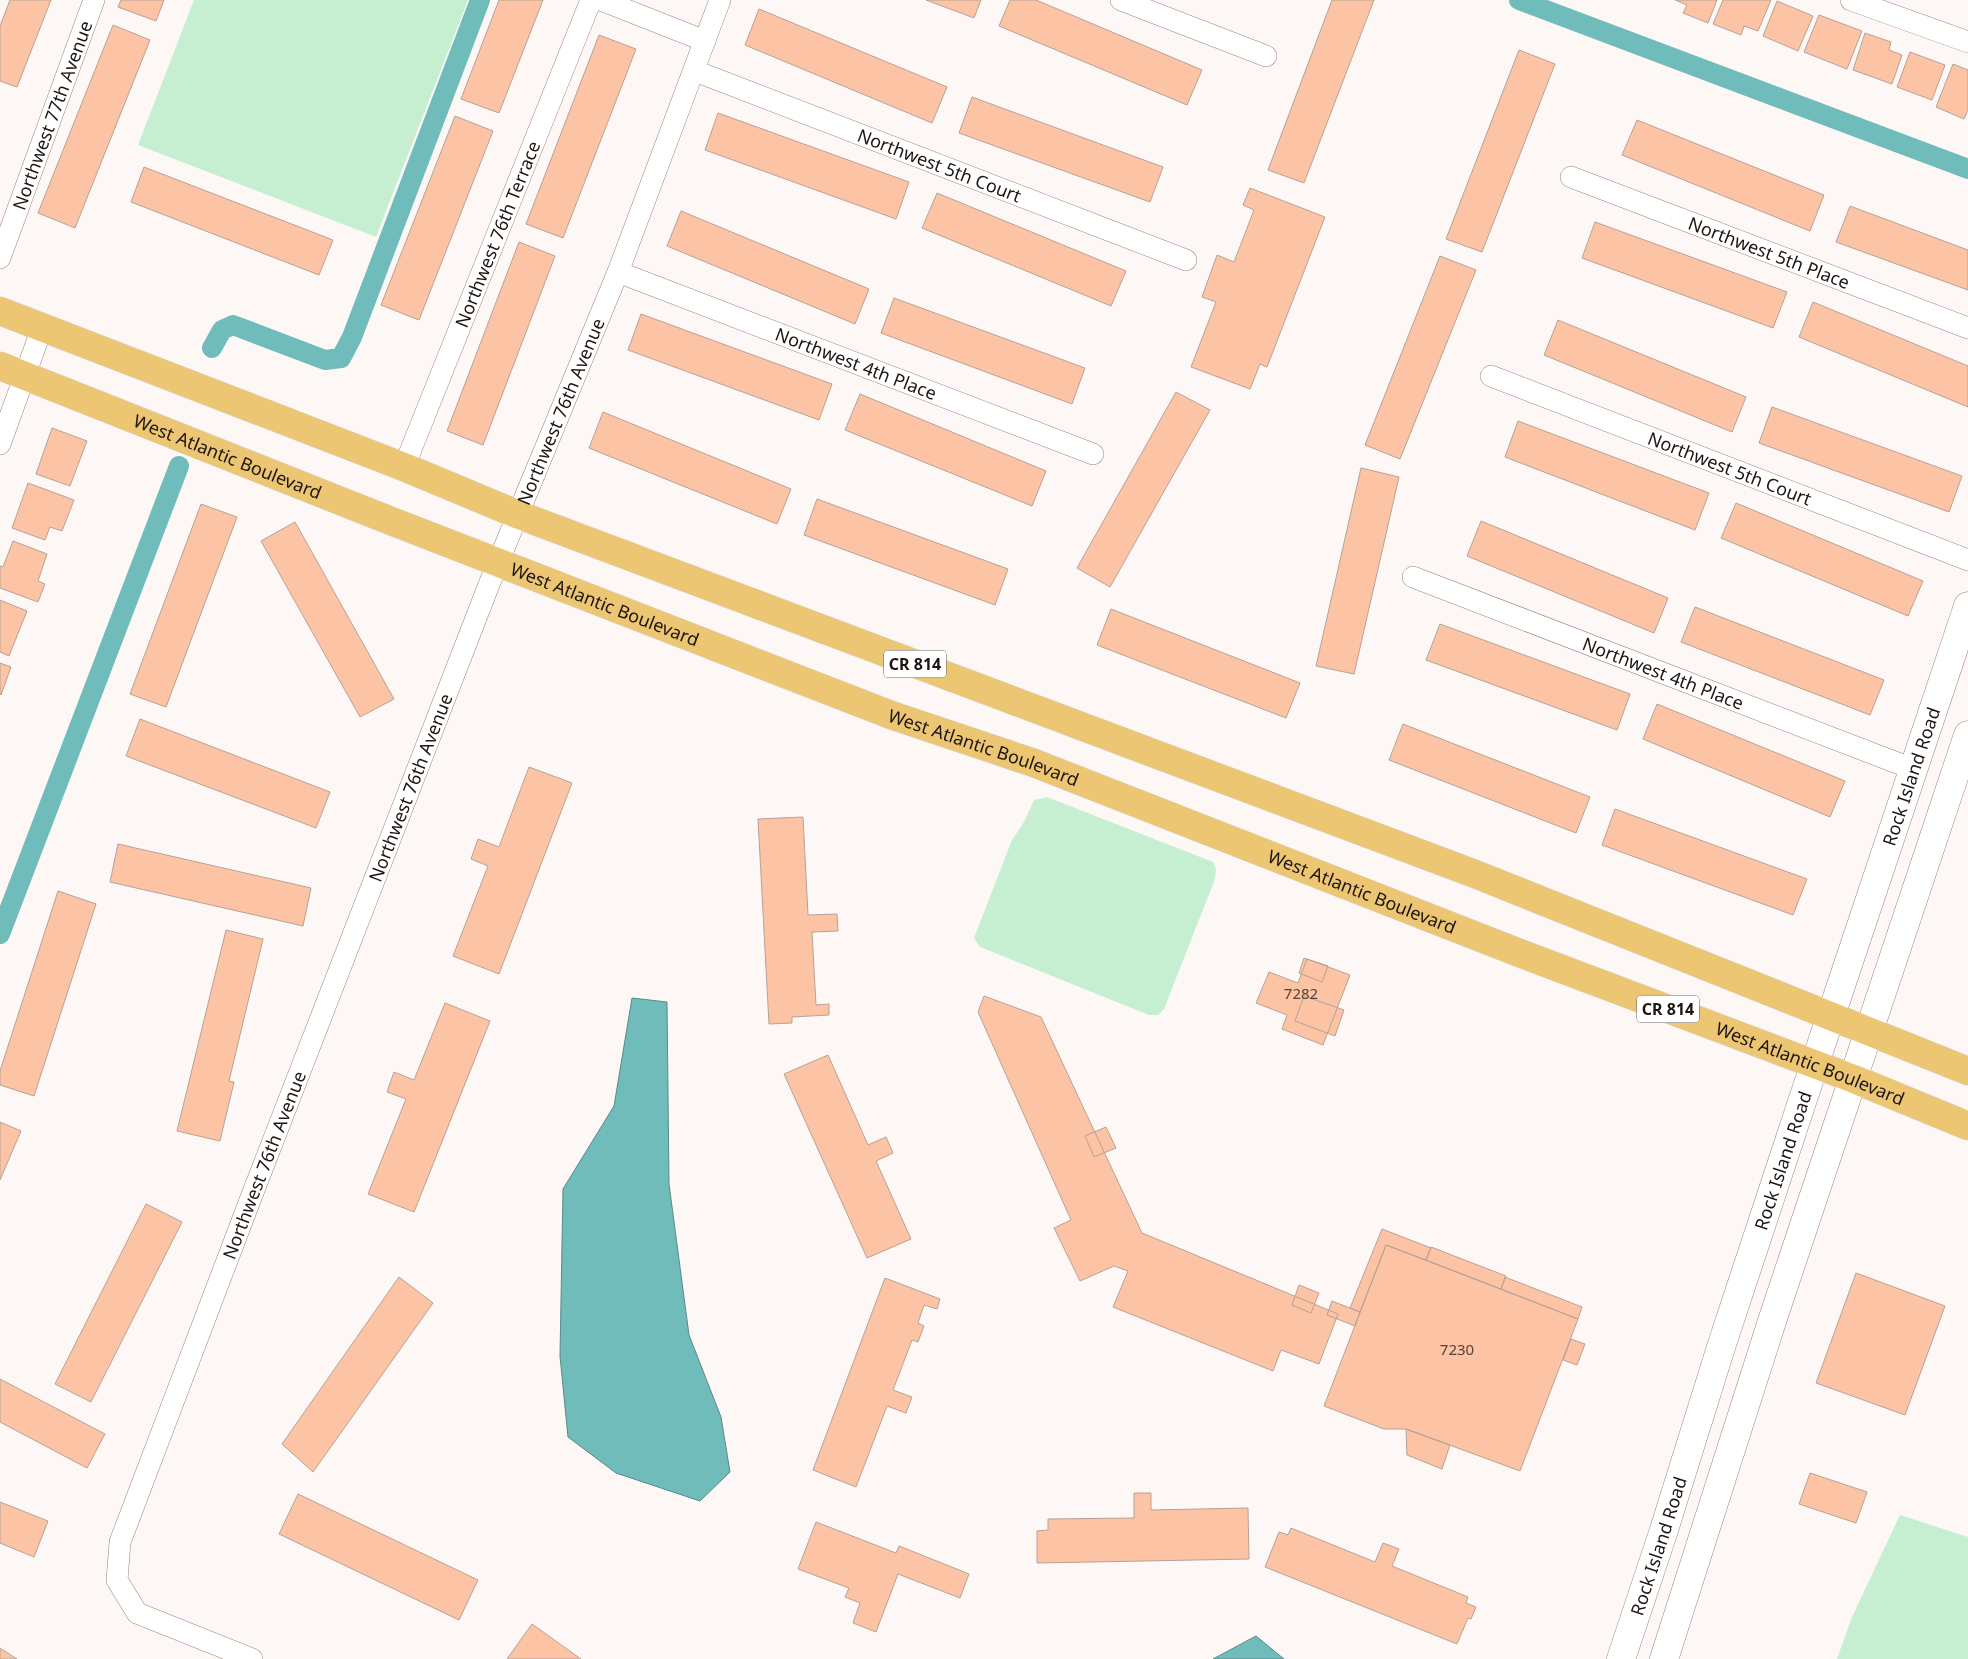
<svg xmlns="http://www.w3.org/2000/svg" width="1968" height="1659" font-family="'Noto Sans',sans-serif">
  <rect width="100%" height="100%" fill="#fdf8f6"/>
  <path fill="#c6efd1" d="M 194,0 L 468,0 L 376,237 L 138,145 Z
    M 1047,797 L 1213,862 L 1216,869 L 1215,879 L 1164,1009 L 1158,1015 L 1149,1015 L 980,947 L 974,938 L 1012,840 L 1024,822 L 1034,800 Z
    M 1900,1515 L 1968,1537 L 1968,1659 L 1837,1659 L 1852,1617 Z"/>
  <path fill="#6fbcbb" stroke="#578a88" d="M 632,998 L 667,1002 L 669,1184 L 689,1335 L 721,1417 L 730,1472 L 700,1501 L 616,1473 L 568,1437 L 560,1356 L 563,1189 L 614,1106 Z
    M 1256,1636 L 1284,1659 L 1213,1659 Z"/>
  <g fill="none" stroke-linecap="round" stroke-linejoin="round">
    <path stroke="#6fbcbb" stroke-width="20" d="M 1519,0 L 1968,169
      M 212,348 L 222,330 L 233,325 L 325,360 L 341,358 L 352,337 L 480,0
      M 0,934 L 179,466"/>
  </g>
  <path fill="#fcc4a5" stroke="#b7a196" d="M 10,0 L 51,0 L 17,87 L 0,81 L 0,26 Z
    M 121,0 L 164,0 L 156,21 L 118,7 Z
    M 499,0 L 543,0 L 499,113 L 461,99 Z
    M 926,0 L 981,0 L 974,18 Z
    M 1010,0 L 1036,0 L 1202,70 L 1187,105 L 999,26 Z
    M 1332,0 L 1374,0 L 1304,183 L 1268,170 Z
    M 1675,0 L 1717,0 L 1708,23 L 1683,13 L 1687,5 Z
    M 1723,0 L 1771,0 L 1758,31 L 1744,26 L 1741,35 L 1713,24 Z
    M 1777,1 L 1813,16 L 1798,51 L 1763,36 Z
    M 759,9 L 947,87 L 932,123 L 745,45 Z
    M 1819,15 L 1862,31 L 1847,69 L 1804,52 Z
    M 113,25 L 150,40 L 75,228 L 38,213 Z
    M 1865,33 L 1891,42 L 1889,50 L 1902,55 L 1892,84 L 1853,70 Z
    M 599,35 L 636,49 L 563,238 L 526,224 Z
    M 1519,50 L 1555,64 L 1482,252 L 1446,239 Z
    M 1910,52 L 1945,65 L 1932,100 L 1897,87 Z
    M 1953,64 L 1968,70 L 1968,110 L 1964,119 L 1936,107 Z
    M 972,97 L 1163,167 L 1150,202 L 959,133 Z
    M 718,113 L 909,182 L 896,219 L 705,150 Z
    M 455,116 L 493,131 L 419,320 L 381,305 Z
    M 1637,120 L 1824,195 L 1810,231 L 1622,155 Z
    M 144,167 L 333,240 L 319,275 L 131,202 Z
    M 1250,188 L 1325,217 L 1267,367 L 1260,364 L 1250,389 L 1191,367 L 1216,302 L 1202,297 L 1217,255 L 1234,262 L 1254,210 L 1243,205 Z
    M 937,193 L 1126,271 L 1111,306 L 922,228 Z
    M 1850,206 L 1968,250 L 1968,290 L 1836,242 Z
    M 681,211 L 869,289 L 855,324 L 667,246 Z
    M 1595,222 L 1787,292 L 1773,328 L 1582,258 Z
    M 519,242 L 555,256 L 483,445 L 447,431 Z
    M 1440,256 L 1476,270 L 1400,459 L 1365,445 Z
    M 894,298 L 1085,368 L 1072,404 L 881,333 Z
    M 1813,302 L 1968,366 L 1968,407 L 1799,337 Z
    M 641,314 L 832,384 L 819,420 L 628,350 Z
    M 1558,320 L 1746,397 L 1732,432 L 1544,355 Z
    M 1176,392 L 1210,410 L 1110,587 L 1077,568 Z
    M 860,394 L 1046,471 L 1032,506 L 845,430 Z
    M 1772,407 L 1962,476 L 1949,512 L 1759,443 Z
    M 603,412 L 791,489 L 777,524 L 589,448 Z
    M 1518,421 L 1709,493 L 1695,530 L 1505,457 Z
    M 52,428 L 87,441 L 70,486 L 36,474 Z
    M 1361,468 L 1399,477 L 1354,674 L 1316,666 Z
    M 28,483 L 74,500 L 62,531 L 50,527 L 45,540 L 12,528 Z
    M 817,499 L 1008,569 L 995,605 L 804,535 Z
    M 1736,503 L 1923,581 L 1908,616 L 1721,538 Z
    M 201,504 L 237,517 L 166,707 L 130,694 Z
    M 1481,521 L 1668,598 L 1654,633 L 1467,556 Z
    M 295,522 L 394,699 L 360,717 L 261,541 Z
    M 13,541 L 47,554 L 38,581 L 45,584 L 38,602 L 0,588 L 0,566 L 3,567 Z
    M 0,600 L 27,611 L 9,656 L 0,652 Z
    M 1695,607 L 1884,680 L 1870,715 L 1681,642 Z
    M 1111,609 L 1300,683 L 1286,718 L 1097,645 Z
    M 1440,624 L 1630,694 L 1617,730 L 1426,660 Z
    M 0,663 L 11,667 L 1,695 L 0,694 Z
    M 1657,704 L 1845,781 L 1830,817 L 1643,739 Z
    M 140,719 L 330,792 L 316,828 L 126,756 Z
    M 1403,724 L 1590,797 L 1576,833 L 1389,760 Z
    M 529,767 L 572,783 L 499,974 L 453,956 L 488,866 L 471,859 L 478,839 L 499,847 Z
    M 1615,809 L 1807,879 L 1793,915 L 1602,845 Z
    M 803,817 L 808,915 L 837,914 L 838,931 L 812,932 L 816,1005 L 829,1004 L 829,1015 L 792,1017 L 792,1023 L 769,1024 L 758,819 Z
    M 118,844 L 311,888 L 303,926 L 110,882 Z
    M 58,891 L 96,904 L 34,1096 L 0,1085 L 0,1071 Z
    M 226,930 L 263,939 L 229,1081 L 234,1082 L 220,1141 L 177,1131 Z
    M 1304,958 L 1328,966 L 1322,982 L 1299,973 Z
    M 1307,959 L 1350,975 L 1323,1045 L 1282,1029 L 1287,1015 L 1256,1003 L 1269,972 L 1298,983 Z
    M 984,996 L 1041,1017 L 1142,1233 L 1338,1314 L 1319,1364 L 1281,1350 L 1273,1371 L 1113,1307 L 1128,1271 L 1114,1266 L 1080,1281 L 1054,1228 L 1071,1220 L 978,1012 Z
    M 1304,996 L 1344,1010 L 1335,1036 L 1295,1021 Z
    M 445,1003 L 490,1021 L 414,1212 L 368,1194 L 406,1099 L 387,1092 L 394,1072 L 414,1080 Z
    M 828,1055 L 868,1145 L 886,1137 L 893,1153 L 876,1161 L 911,1239 L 867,1258 L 784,1074 Z
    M 0,1122 L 21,1131 L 0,1180 Z
    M 1106,1127 L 1116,1148 L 1094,1157 L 1085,1136 Z
    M 146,1204 L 182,1222 L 91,1402 L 55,1384 Z
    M 1382,1229 L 1431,1248 L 1426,1260 L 1386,1245 L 1360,1312 L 1350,1308 Z
    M 1386,1245 L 1578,1319 L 1520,1471 L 1406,1429 L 1384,1429 L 1324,1406 Z
    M 1431,1247 L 1506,1276 L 1501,1289 L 1426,1260 Z
    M 1856,1273 L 1945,1306 L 1905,1415 L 1816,1383 Z
    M 399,1277 L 433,1303 L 313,1472 L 282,1444 Z
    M 1505,1277 L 1582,1307 L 1578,1319 L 1501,1289 Z
    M 885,1278 L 940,1299 L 937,1309 L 924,1305 L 918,1323 L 924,1326 L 918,1342 L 912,1340 L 893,1390 L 912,1397 L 906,1413 L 887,1406 L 856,1487 L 813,1470 Z
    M 1299,1285 L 1319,1293 L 1311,1313 L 1292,1305 Z
    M 1332,1301 L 1360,1312 L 1355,1326 L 1327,1315 Z
    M 1571,1339 L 1585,1344 L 1577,1365 L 1563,1360 Z
    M 0,1379 L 105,1434 L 87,1468 L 0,1422 Z
    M 1406,1429 L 1450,1445 L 1442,1469 L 1407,1455 Z
    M 1810,1473 L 1867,1492 L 1856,1523 L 1799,1504 Z
    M 1134,1493 L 1151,1493 L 1151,1510 L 1248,1508 L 1249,1559 L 1037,1563 L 1037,1531 L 1048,1530 L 1048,1519 L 1134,1518 Z
    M 298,1494 L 478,1580 L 459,1620 L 279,1534 Z
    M 0,1502 L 48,1521 L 34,1557 L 0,1543 Z
    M 816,1522 L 896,1553 L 899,1546 L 969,1574 L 960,1598 L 898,1574 L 876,1632 L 853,1623 L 860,1603 L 845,1597 L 849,1588 L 798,1569 Z
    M 1291,1528 L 1375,1562 L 1383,1543 L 1399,1549 L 1392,1566 L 1468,1597 L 1466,1603 L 1476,1607 L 1471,1619 L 1468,1618 L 1457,1644 L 1265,1567 L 1279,1532 L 1288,1535 Z
    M 532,1624 L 581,1659 L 507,1659 Z
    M 0,1648 L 17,1659 L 0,1659 Z"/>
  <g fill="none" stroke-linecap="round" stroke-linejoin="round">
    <defs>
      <g id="street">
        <path d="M 601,0 L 705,41"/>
        <path d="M 1121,0 L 1266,56"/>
        <path d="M 1851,0 L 1968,42"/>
        <path id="s1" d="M 695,71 L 1186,260"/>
        <path id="s2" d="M 1571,177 L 1968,328"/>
        <path id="s3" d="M 0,258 L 94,0"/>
        <path id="s4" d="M 618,272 L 1093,454"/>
        <path id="s5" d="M 1491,376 L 1968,560"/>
        <path d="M 0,444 L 42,328"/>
        <path id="s6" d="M 404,467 L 591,0"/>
        <path id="s7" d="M 1413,577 L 1913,769"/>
        <path id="s8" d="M 252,1659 L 137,1613 L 117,1580 L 120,1542 L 252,1195 L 490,582 L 618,272 L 720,0"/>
      </g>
      <g id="secondary">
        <path id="s9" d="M 1621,1659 L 1663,1533 L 1722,1344 L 1801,1105 L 1968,606"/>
        <path d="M 1664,1659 L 1774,1315 L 1968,735"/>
      </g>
      <g id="primary">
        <path d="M 0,311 L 404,467 L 519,515 L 1475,874 L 1968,1071"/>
        <path id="s10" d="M 0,366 L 386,519 L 891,715 L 1034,763 L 1522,954 L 1854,1079 L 1968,1126"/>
      </g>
    </defs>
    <use href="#street" stroke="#988479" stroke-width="22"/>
    <use href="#secondary" stroke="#988479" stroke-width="29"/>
    <use href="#primary" stroke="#d6d5d4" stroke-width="29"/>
    <use href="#street" stroke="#fff" stroke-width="21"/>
    <use href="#secondary" stroke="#fff" stroke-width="28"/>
    <use href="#primary" stroke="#ecc673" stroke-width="28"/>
  </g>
  <g text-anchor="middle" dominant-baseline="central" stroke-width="4" stroke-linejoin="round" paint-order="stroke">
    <g font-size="15" fill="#564237">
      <text x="1301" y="993">7282</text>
      <text x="1457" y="1349">7230</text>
    </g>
    <g fill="#fff" stroke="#625c59" stroke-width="1">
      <rect x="884" y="650.5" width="62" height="27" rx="4"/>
      <rect x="1637" y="995.5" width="62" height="27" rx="4"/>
    </g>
    <g font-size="16" font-weight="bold" fill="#1e1612">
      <text x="915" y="664">CR 814</text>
      <text x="1668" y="1009">CR 814</text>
    </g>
    <g font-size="18" fill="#1e1612" stroke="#fff">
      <text stroke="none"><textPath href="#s3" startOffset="152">Northwest 77th Avenue</textPath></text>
      <text stroke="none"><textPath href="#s1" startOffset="262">Northwest 5th Court</textPath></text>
      <text stroke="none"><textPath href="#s6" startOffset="251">Northwest 76th Terrace</textPath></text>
      <text stroke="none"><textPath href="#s2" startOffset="212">Northwest 5th Place</textPath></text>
      <text stroke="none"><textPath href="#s4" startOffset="255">Northwest 4th Place</textPath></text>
      <text stroke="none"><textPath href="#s8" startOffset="1414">Northwest 76th Avenue</textPath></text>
      <text stroke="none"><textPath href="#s10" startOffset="245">West Atlantic Boulevard</textPath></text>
      <text stroke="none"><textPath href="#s5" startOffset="256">Northwest 5th Court</textPath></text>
      <text stroke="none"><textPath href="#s10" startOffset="650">West Atlantic Boulevard</textPath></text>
      <text stroke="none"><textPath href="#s7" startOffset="268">Northwest 4th Place</textPath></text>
      <text stroke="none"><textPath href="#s10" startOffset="1055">West Atlantic Boulevard</textPath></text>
      <text stroke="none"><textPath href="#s9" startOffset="929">Rock Island Road</textPath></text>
      <text stroke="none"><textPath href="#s8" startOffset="1009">Northwest 76th Avenue</textPath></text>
      <text stroke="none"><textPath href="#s10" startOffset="1460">West Atlantic Boulevard</textPath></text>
      <text stroke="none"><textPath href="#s10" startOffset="1940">West Atlantic Boulevard</textPath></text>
      <text stroke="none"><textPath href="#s9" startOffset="524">Rock Island Road</textPath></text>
      <text stroke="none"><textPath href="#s8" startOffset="604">Northwest 76th Avenue</textPath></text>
      <text stroke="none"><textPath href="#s9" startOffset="119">Rock Island Road</textPath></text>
    </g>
  </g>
</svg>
